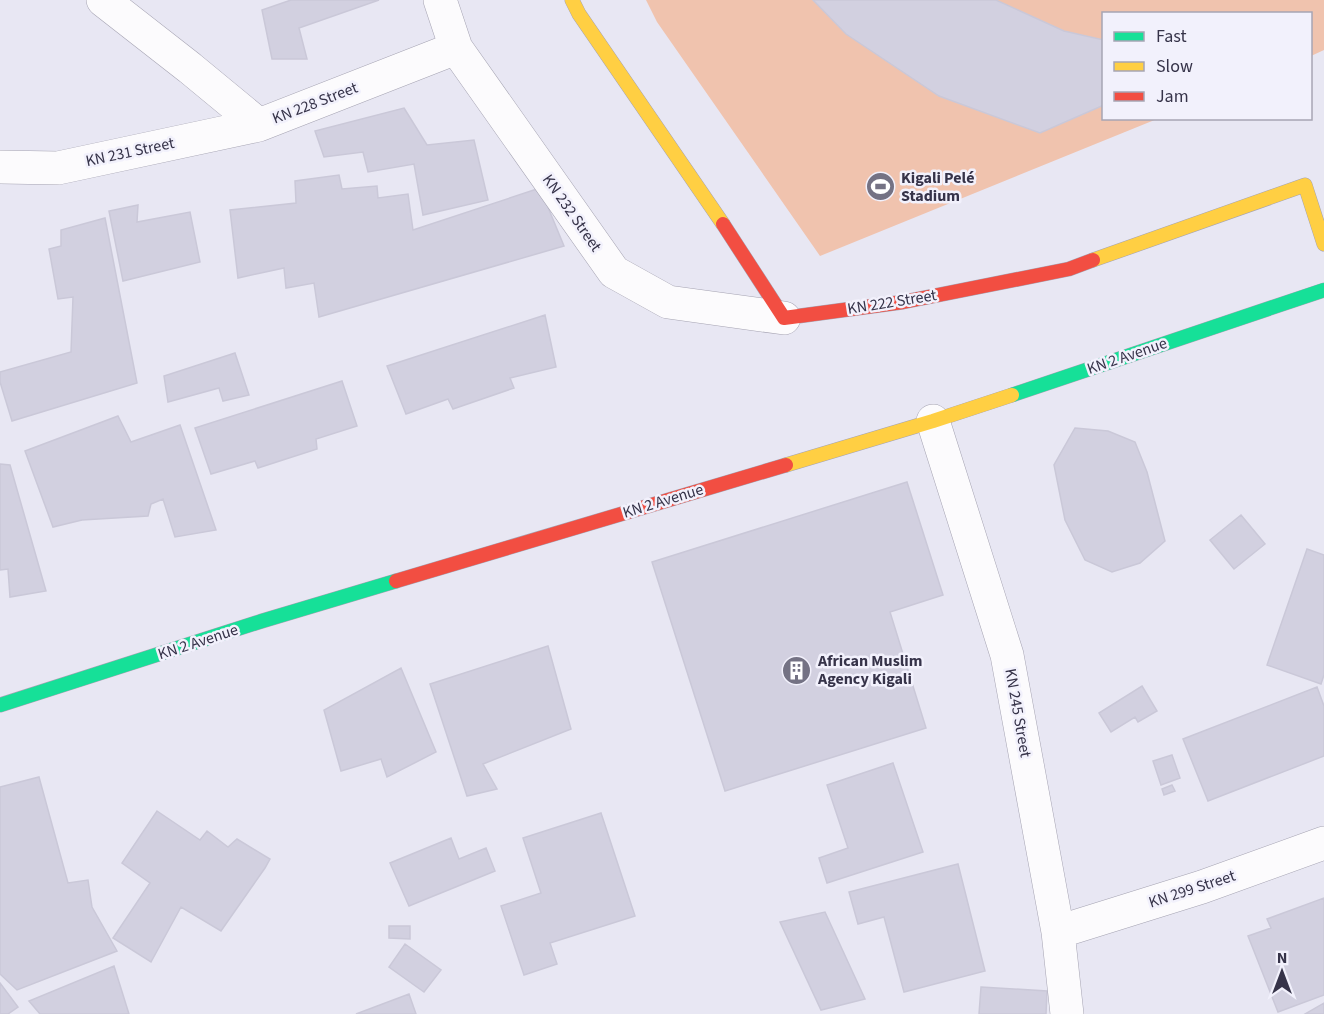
<svg xmlns="http://www.w3.org/2000/svg" width="1324" height="1014" font-family="'Source Sans 3',sans-serif">
  <rect width="100%" height="100%" fill="#e8e7f3"/>
  <path fill="#f0c3ae" d="M 646,0 L 1324,0 L 1324,50 L 1311,56 L 1310,14 L 1104,14 L 1104,118 L 1157,119 L 820,256 L 657,22 Z"/>
  <path fill="#d2d0e0" stroke="#cac8d8" stroke-width="1.5" d="M 291,0 L 379,0 L 299,28 L 307,59 L 272,59 L 262,10 Z
    M 813,0 L 996,0 L 1064,31 L 1104,40 L 1104,105 L 1040,133 L 939,96 L 846,34 Z
    M 404,108 L 427,145 L 474,140 L 488,200 L 423,215 L 414,164 L 368,172 L 363,152 L 324,157 L 315,131 Z
    M 339,175 L 342,189 L 377,186 L 378,198 L 408,194 L 413,230 L 540,188 L 564,246 L 319,317 L 314,283 L 286,288 L 284,268 L 238,278 L 230,210 L 296,203 L 295,181 Z
    M 138,205 L 137,222 L 190,212 L 200,262 L 123,281 L 109,211 Z
    M 105,218 L 137,383 L 12,421 L 0,382 L 0,372 L 71,352 L 73,297 L 58,299 L 49,249 L 61,246 L 61,230 Z
    M 545,315 L 556,367 L 510,378 L 514,388 L 453,409 L 448,399 L 406,414 L 387,366 Z
    M 235,353 L 249,395 L 223,401 L 219,388 L 168,402 L 164,376 Z
    M 342,381 L 357,426 L 316,439 L 317,449 L 258,468 L 255,461 L 211,474 L 195,428 Z
    M 118,416 L 131,442 L 180,425 L 216,530 L 175,537 L 163,499 L 151,504 L 148,516 L 82,520 L 53,527 L 25,451 Z
    M 1075,428 L 1108,431 L 1135,442 L 1147,472 L 1165,541 L 1140,563 L 1112,572 L 1085,560 L 1065,520 L 1054,465 Z
    M 0,464 L 10,465 L 46,591 L 10,597 L 8,569 L 0,570 Z
    M 907,482 L 943,595 L 890,612 L 926,728 L 725,791 L 652,562 Z
    M 1241,515 L 1265,544 L 1234,569 L 1210,540 Z
    M 1307,549 L 1324,555 L 1324,675 L 1321,684 L 1267,665 Z
    M 548,646 L 571,729 L 483,764 L 497,789 L 467,796 L 430,684 Z
    M 401,668 L 436,752 L 387,777 L 381,759 L 341,771 L 324,710 Z
    M 1142,686 L 1157,711 L 1138,722 L 1135,717 L 1111,732 L 1099,713 Z
    M 1317,687 L 1324,706 L 1324,756 L 1208,801 L 1183,739 Z
    M 1172,755 L 1180,778 L 1161,785 L 1153,761 Z
    M 893,763 L 923,852 L 827,883 L 819,858 L 848,848 L 827,785 Z
    M 39,777 L 68,883 L 88,880 L 92,907 L 117,951 L 17,990 L 0,974 L 0,787 Z
    M 1172,785 L 1175,791 L 1164,795 L 1162,789 Z
    M 157,811 L 200,840 L 207,831 L 228,847 L 237,839 L 270,859 L 265,868 L 221,931 L 181,907 L 151,962 L 113,938 L 150,883 L 122,863 Z
    M 601,813 L 635,916 L 550,943 L 557,964 L 524,975 L 501,906 L 541,893 L 523,838 Z
    M 451,838 L 459,859 L 486,848 L 495,871 L 409,906 L 390,863 Z
    M 958,864 L 985,971 L 904,992 L 884,917 L 858,924 L 849,892 Z
    M 1324,898 L 1324,995 L 1278,1012 L 1248,936 L 1271,928 L 1267,919 Z
    M 825,912 L 865,999 L 821,1010 L 780,922 Z
    M 389,926 L 410,926 L 410,939 L 389,938 Z
    M 405,944 L 441,970 L 424,992 L 389,967 Z
    M 114,966 L 129,1014 L 40,1014 L 29,1001 Z
    M 0,983 L 18,1007 L 8,1014 L 0,1014 Z
    M 981,987 L 1047,991 L 1046,1014 L 979,1014 Z
    M 409,994 L 416,1014 L 356,1014 Z
    M 1324,1003 L 1324,1014 L 1305,1014 Z"/>
  <g fill="none" stroke-linecap="round" stroke-linejoin="round">
    <defs>
      <path id="street" d="M 103,0 L 190,68 L 259,125 L 456,48
        M 440,0 L 456,48 L 614,272 L 668,302 L 784,318
        M 0,167 L 58,168 L 259,125
        M 933,421 L 1007,655 L 1058,932 L 1067,1014
        M 1058,932 L 1202,887 L 1324,843"/>
      <path id="fast" d="M 1012,395 L 1324,290
        M 0,705 L 262,621 L 396,581"/>
      <path id="slow" d="M 572,0 L 579,14 L 723,224
        M 1093,260 L 1305,185 L 1324,244
        M 786,465 L 933,421 L 1012,395"/>
      <path id="jam" d="M 723,224 L 784,318 L 903,302 L 1069,269 L 1093,260
        M 396,581 L 786,465"/>
    </defs>
    <use href="#street" stroke="#a5a3b2" stroke-width="34"/>
    <use href="#fast" stroke="#a5a3b2" stroke-width="15"/>
    <use href="#slow" stroke="#a5a3b2" stroke-width="15"/>
    <use href="#jam" stroke="#a5a3b2" stroke-width="15"/>
    <use href="#street" stroke="#fcfbfd" stroke-width="33"/>
    <use href="#fast" stroke="#16e098" stroke-width="14"/>
    <use href="#slow" stroke="#ffcf43" stroke-width="14"/>
    <use href="#jam" stroke="#f24e42" stroke-width="14"/>
  </g>
  <defs>
    <symbol id="stadium-disc" viewBox="-11 -11 22 22"><circle r="9.5" fill="#747284" stroke="#f2f1fc"/><path d="M0-5a6.5 5 0 1 0 0 10a6.5 5 0 1 0 0-10ZM-3.5-1.8h7v3.6h-7Z" fill="#fff"/></symbol>
    <symbol id="building-disc" viewBox="-11 -11 22 22"><circle r="9.5" fill="#747284" stroke="#f2f1fc"/><path d="M-4-6H4V6H1V3H-1V6H-4ZM-2.5-4.3h1.7v1.8h-1.7ZM.8-4.3h1.7v1.8H.8ZM-2.5-1h1.7V.8h-1.7ZM.8-1h1.7V.8H.8Z" fill="#fff"/></symbol>
  </defs>
  <g fill-rule="evenodd">
    <use href="#stadium-disc" x="864" y="170" width="33" height="33"/>
    <use href="#building-disc" x="780" y="654" width="33" height="33"/>
  </g>
  <g text-anchor="middle" dominant-baseline="central" stroke-width="5" stroke-linejoin="round" paint-order="stroke">
    <g font-size="16" fill="#363349" stroke="#f2f1fc">
      <text transform="translate(315 103) rotate(-21)">KN 228 Street</text>
      <text transform="translate(130 152) rotate(-12)">KN 231 Street</text>
      <text transform="translate(572 213) rotate(55)">KN 232 Street</text>
      <text transform="translate(892 302) rotate(-9)">KN 222 Street</text>
      <text transform="translate(1127 356) rotate(-19)">KN 2 Avenue</text>
      <text transform="translate(663 501) rotate(-17)">KN 2 Avenue</text>
      <text transform="translate(198 642) rotate(-18)">KN 2 Avenue</text>
      <text transform="translate(1018 713) rotate(80)">KN 245 Street</text>
      <text transform="translate(1192 889) rotate(-18)">KN 299 Street</text>
    </g>
    <g font-size="16" font-weight="bold" fill="#363349" stroke="#f2f1fc" text-anchor="start">
      <text x="901" y="178">Kigali Pelé<tspan x="901" dy="18">Stadium</tspan></text>
      <text x="818" y="661">African Muslim<tspan x="818" dy="18">Agency Kigali</tspan></text>
    </g>
  </g>
  <rect x="1102" y="12" width="210" height="108" fill="#f2f1fc" stroke="#a7a5b4" stroke-width="1.5"/>
  <rect x="1114" y="32" width="30" height="9" fill="#16e098" stroke="#a7a5b4" stroke-width="1.5"/>
  <text x="1156" y="42" font-size="18" fill="#363349">Fast</text>
  <rect x="1114" y="62" width="30" height="9" fill="#ffcf43" stroke="#a7a5b4" stroke-width="1.5"/>
  <text x="1156" y="72" font-size="18" fill="#363349">Slow</text>
  <rect x="1114" y="92" width="30" height="9" fill="#f24e42" stroke="#a7a5b4" stroke-width="1.5"/>
  <text x="1156" y="102" font-size="18" fill="#363349">Jam</text>
  <g transform="translate(1282 972)" stroke="#f2f1fc" stroke-width="4.5" paint-order="stroke">
  <path d="M0-4.5L10 22L0 15L-10 22Z" fill="#363349"/>
  <text y="-9" font-size="16" font-weight="bold" text-anchor="middle" fill="#363349">N</text>
  </g>
</svg>
